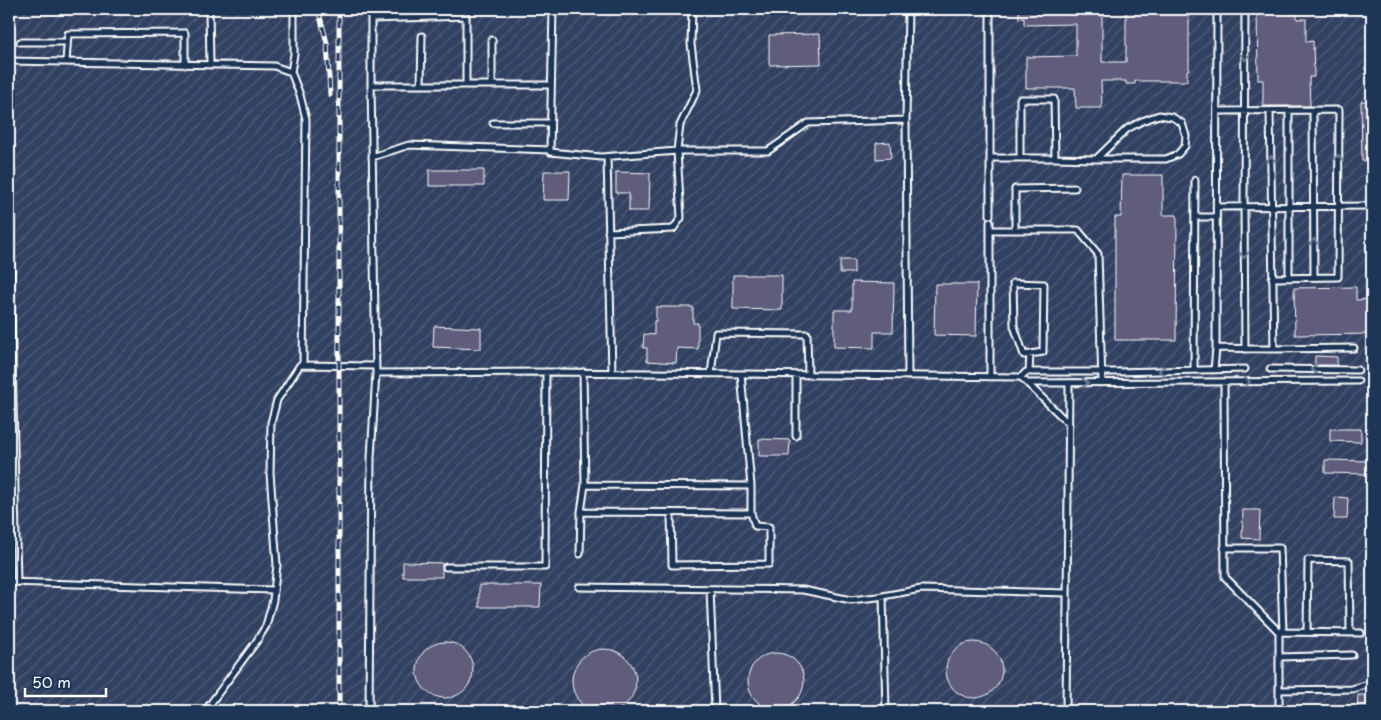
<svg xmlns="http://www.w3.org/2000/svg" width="1381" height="720" font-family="'Playpen Sans',sans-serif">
  <defs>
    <pattern id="industrial-furrows" width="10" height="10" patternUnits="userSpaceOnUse" patternTransform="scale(1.25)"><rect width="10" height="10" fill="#314162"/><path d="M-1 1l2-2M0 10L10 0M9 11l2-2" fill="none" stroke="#505e7a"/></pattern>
  </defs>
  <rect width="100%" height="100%" fill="#1d3557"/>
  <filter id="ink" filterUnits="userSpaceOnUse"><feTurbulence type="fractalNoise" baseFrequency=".02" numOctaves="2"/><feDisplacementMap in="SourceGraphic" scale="10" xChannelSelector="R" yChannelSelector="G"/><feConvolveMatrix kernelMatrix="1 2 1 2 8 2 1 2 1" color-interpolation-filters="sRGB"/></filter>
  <g filter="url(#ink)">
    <path fill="url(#industrial-furrows)" d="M 9,9 L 1372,9 L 1372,711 L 9,711 Z"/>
    <path fill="#5f5c7b" stroke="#fff" d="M 1019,9 L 1102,9 L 1102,62 L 1126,62 L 1126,9 L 1177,10 L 1177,9 L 1189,9 L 1189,70 L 1187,70 L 1187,81 L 1135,81 L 1135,84 L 1126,84 L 1126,81 L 1101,81 L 1102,108 L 1076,108 L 1075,88 L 1026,88 L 1026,57 L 1076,56 L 1076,24 L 1024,25 L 1024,18 L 1019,19 Z
      M 1257,9 L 1297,9 L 1297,19 L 1306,19 L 1306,42 L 1313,41 L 1314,77 L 1309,77 L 1310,106 L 1263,106 L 1263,80 L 1258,80 Z
      M 820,34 L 821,64 L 769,65 L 769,35 Z
      M 1361,101 L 1372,101 L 1372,161 L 1362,161 Z
      M 890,142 L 891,158 L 876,159 L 876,143 Z
      M 429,170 L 484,170 L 484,186 L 429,186 Z
      M 544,171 L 570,171 L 569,200 L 543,200 Z
      M 616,172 L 650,173 L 649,211 L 629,211 L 629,193 L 616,193 Z
      M 1122,175 L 1163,175 L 1163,215 L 1177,215 L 1176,340 L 1115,340 L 1115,217 L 1121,217 Z
      M 840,260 L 854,260 L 854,273 L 840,273 Z
      M 733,275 L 782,275 L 782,310 L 733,309 Z
      M 852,282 L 894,283 L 893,332 L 874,332 L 874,348 L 834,347 L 834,310 L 852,310 Z
      M 935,284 L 977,284 L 976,336 L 934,335 Z
      M 1356,287 L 1356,300 L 1372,299 L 1372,334 L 1295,335 L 1294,288 Z
      M 656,307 L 693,307 L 693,323 L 698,323 L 698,349 L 677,348 L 676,363 L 647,361 L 647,348 L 643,348 L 644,334 L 654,335 L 654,321 L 656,321 Z
      M 434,326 L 481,328 L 481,349 L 433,347 Z
      M 1315,356 L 1337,357 L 1337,365 L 1315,365 Z
      M 1330,429 L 1361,429 L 1361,442 L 1330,441 Z
      M 759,439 L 790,440 L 789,456 L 759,456 Z
      M 1325,460 L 1368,461 L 1368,474 L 1325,473 Z
      M 1335,497 L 1348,498 L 1347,519 L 1334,519 Z
      M 1243,510 L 1260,510 L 1259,539 L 1242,538 Z
      M 403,562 L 442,563 L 442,577 L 403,577 Z
      M 479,585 L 541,585 L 540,607 L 479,607 Z
      M417 670a28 28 0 1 1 56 0a28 28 0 1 1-56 0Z
      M946 670a28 28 0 1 1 56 0a28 28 0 1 1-56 0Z
      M572 681a32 32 0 1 1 64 0a32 32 0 1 1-64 0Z
      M748 681a28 28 0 1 1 56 0a28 28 0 1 1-56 0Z
      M 1358,695 L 1369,695 L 1368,711 L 1357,711 Z"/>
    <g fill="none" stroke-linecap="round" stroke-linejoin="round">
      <defs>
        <path id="lane" d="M 209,9 L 210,65
          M 294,9 L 294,54 L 291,72 L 300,95 L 306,119 L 303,365
          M 371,9 L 371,85 L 376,373 L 550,372 L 1021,377 L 1027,383 L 1358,381
          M 553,9 L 550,152 L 601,157 L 677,151 L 768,151 L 808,123 L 906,120 L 908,9
          M 990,9 L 990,215
          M 371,19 L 466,16 L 466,85
          M 20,42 L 67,42
          M 9,61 L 274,66 L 291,72
          M 66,62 L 68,34 L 185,33 L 185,65
          M 371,85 L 551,85
          M 421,85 L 422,36
          M 492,85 L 492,40
          M 1313,110 L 1314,277
          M 1217,111 L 1339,110 L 1338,277 L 1272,278
          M 1270,111 L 1274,349
          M 1289,111 L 1289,277
          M 906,120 L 908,376
          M 493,123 L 550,123
          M 372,157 L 409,145 L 550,150
          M 607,157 L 612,373
          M 990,158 L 1055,158 L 1096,159 L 1166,159 L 1178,154 L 1185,146 L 1186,136 L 1182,123 L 1172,117 L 1159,115 L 1142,121 L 1127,129 L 1096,159
          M 1020,158 L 1020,99 L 1054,99 L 1055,158
          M 9,162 L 11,169 L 11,311 L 17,582
          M 1216,207 L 1372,206
          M 1195,217 L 1216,217
          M 990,221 L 990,377
          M 990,230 L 1078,230 L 1098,254 L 1102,383
          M 1015,230 L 1015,189 L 1075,188
          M 608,232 L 673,229 L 681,218 L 677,151 L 680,125 L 697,90 L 691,44 L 692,9
          M 1013,283 L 1044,284 L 1043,352 L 1024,355 L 1014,326 Z
          M 1216,348 L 1274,349 L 1354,348
          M 1245,349 L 1244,207 L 1245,9
          M 1270,369 L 1358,370
          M 1194,370 L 1195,180
          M 1214,370 L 1216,348 L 1217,9
          M 583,372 L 585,485 L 751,486 L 741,374
          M 1029,372 L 1030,354
          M 711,374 L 716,333 L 807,334 L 808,375
          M 796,375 L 796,436
          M 1021,377 L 1026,372 L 1114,372 L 1245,369
          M 1027,383 L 1069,424
          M 1224,383 L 1225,577 L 1279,632
          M 585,485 L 581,512 L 751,513 L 751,486
          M 671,513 L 672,565 L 769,564 L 769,527 L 755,526 L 751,513
          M 1224,548 L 1280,548 L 1283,632
          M 580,554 L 581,512
          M 446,567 L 545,567 L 546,372
          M 9,582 L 274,590
          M 579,587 L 803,590 L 851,600 L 877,597 L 921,589 L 1067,593
          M 710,589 L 715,711
          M 883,596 L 886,711
          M 1307,632 L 1308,560 L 1349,561 L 1350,633
          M 1279,657 L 1352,655
          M 1279,690 L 1352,689 L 1372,683
          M 205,711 L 256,642 L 266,626 L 273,600 L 277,565 L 270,473 L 271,423 L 277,400 L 300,365 L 375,366
          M 369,711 L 371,458 L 376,373
          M 1066,711 L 1069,383
          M 1279,711 L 1279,632 L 1361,633"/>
      </defs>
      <use href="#lane" stroke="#fff" stroke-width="9"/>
      <use href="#lane" stroke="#1d3557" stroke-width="5"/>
      <defs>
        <path id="rail" d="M 318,9 L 327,43 L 330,95
          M 339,711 L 339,9"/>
      </defs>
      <use href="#rail" stroke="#fff" stroke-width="5"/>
      <use href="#rail" stroke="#1d3557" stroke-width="3" stroke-dasharray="9" stroke-linecap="butt"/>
    </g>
    <defs><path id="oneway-chevron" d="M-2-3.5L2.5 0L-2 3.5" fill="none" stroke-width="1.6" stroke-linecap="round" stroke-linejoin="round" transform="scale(1.25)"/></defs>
    <g stroke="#6c7c92">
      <use href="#oneway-chevron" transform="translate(1245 57) rotate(90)"/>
      <use href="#oneway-chevron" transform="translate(1338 158) rotate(-90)"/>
      <use href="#oneway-chevron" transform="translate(1271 159) rotate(-91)"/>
      <use href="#oneway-chevron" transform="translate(1314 242) rotate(-90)"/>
      <use href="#oneway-chevron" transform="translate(1244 255) rotate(90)"/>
      <use href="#oneway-chevron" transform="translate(1314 369) rotate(-180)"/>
      <use href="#oneway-chevron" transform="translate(1162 371) rotate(179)"/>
      <use href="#oneway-chevron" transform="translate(1247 382) rotate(-1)"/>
      <use href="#oneway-chevron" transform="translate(1085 383)"/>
    </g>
  </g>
  <rect width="1381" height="720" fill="none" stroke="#1d3557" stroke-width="30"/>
  <rect x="15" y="15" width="1351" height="690" fill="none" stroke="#fff" stroke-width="2" filter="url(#ink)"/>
  <path d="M25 688v8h81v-8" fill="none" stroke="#ffffff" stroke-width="2.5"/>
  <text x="32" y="688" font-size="15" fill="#ffffff" stroke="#1d3557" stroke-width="4" paint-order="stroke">50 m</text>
</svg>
